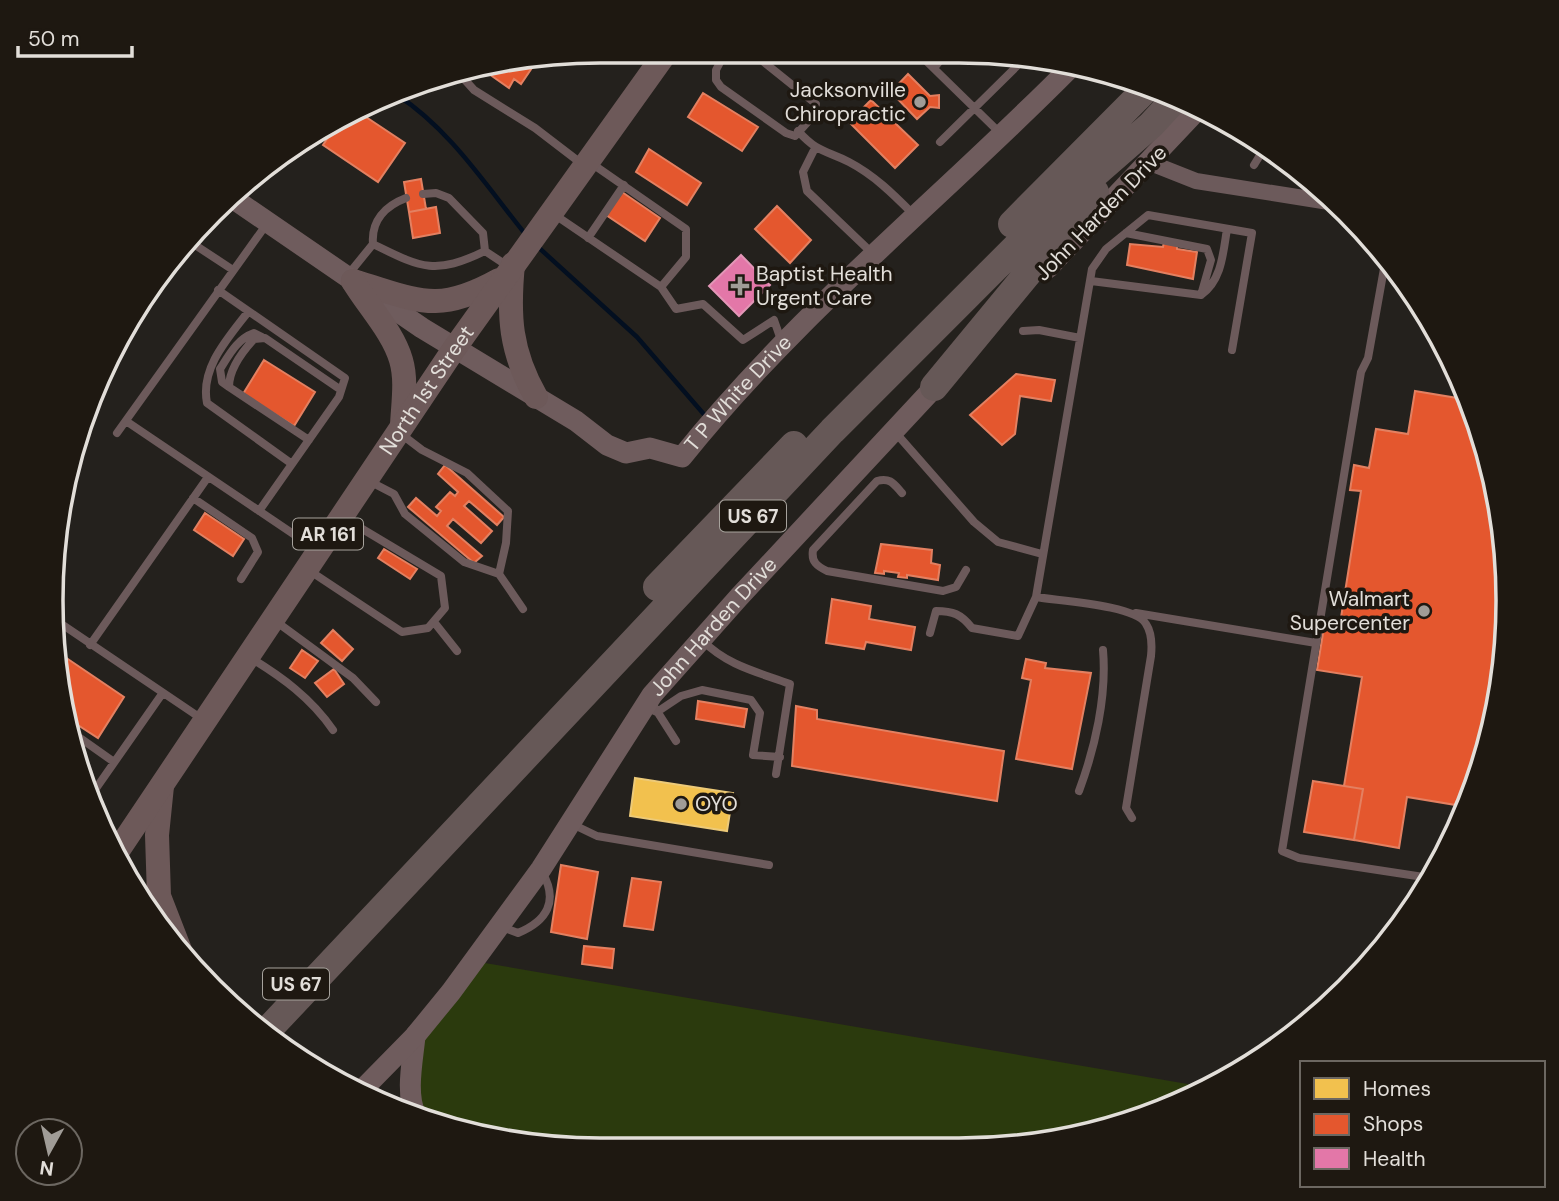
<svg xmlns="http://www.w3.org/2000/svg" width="1559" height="1201" font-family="'DM Sans',sans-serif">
  <rect width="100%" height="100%" fill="#24211d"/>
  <path fill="#2b3a0d" d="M 473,961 L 1205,1087 L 1136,1121 L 1030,1146 L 528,1145 L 413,1115 L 415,1036 Z"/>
  <path fill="#f2c14e" stroke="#edca78" stroke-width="2" d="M 635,778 L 733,793 L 727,831 L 630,816 Z"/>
  <path fill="#e4572e" stroke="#e38061" stroke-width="2" d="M 532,60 L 536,62 L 521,84 L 514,79 L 509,88 L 479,67 Z
    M 908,74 L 930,96 L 939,95 L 939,108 L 930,107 L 917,119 L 891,92 Z
    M 703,93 L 758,127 L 742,151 L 688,117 Z
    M 871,100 L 918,145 L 895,168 L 849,122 Z
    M 357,111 L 405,143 L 378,182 L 323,145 L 341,118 Z
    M 649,149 L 701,183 L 687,205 L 636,172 Z
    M 421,179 L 426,209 L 409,212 L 404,182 Z
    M 622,192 L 660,218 L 645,241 L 606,215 Z
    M 777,206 L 811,240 L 790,263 L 755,229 Z
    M 436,207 L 440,233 L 413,238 L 409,212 Z
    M 1164,242 L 1177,244 L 1177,249 L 1197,252 L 1193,279 L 1127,265 L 1130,244 L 1163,247 Z
    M 264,360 L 315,392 L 294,426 L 243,394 Z
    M 1016,374 L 1055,380 L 1051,401 L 1020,396 L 1015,434 L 1002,445 L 970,415 Z
    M 1415,391 L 1469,400 L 1498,494 L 1508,601 L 1498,708 L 1468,807 L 1407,797 L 1399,848 L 1354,840 L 1363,789 L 1344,786 L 1362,677 L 1317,670 L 1325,621 L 1340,624 L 1361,491 L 1350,490 L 1354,465 L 1369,468 L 1376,429 L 1408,434 Z
    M 445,465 L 504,517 L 497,525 L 469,501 L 464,506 L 492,531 L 481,543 L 453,519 L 447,526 L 482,556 L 474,563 L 408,507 L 416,498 L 437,516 L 441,511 L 436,507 L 450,492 L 455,496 L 458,492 L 438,474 Z
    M 205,513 L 244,539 L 233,556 L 194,530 Z
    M 881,544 L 932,550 L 931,563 L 940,565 L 938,580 L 907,575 L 907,578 L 898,577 L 899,573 L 884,571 L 884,574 L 875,573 Z
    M 384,549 L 417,569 L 410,579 L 378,558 Z
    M 832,599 L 871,606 L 869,619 L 915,627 L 911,650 L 866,642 L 864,649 L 826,643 Z
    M 333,630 L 353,649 L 342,661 L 321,643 Z
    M 302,650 L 318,661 L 305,678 L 290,668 Z
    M 59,653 L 124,697 L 98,738 L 70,720 Z
    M 1026,659 L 1046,663 L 1045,668 L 1091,673 L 1072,769 L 1016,759 L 1031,680 L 1022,678 Z
    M 334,669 L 344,684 L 327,697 L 315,683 Z
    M 698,701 L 747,709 L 744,727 L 696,719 Z
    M 796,706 L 817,710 L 817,719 L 1004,751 L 997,801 L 792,766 Z
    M 1313,781 L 1363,789 L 1354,840 L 1304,832 Z
    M 561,865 L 598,872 L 587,939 L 551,932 Z
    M 632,878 L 661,882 L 653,930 L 624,926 Z
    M 584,946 L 614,949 L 612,968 L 582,964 Z"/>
  <path fill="#e377a8" stroke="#e396b7" stroke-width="2" d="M 741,255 L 770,285 L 739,316 L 709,286 Z"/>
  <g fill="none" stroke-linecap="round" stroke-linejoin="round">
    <path stroke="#030f20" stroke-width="4.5" d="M 397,95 C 450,129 487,187 526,235
      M 537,246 L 637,337 L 708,419"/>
    <path stroke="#6c5a5b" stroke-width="8" d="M 726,51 L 716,70 L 716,80 L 721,87 L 786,133 L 795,136 L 813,116 L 816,104 L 750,51
      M 917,52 L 1001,134
      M 934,68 L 947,52
      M 456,70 L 474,90 L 535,128 L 582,164
      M 798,131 C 818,153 825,150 849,162 C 874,175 893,194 913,214
      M 940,142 L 1016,67
      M 815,148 L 803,172 L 807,191 L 873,254
      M 591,163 L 686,229 L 686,257 L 661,287
      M 1254,165 L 1265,147
      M 423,194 L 436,193 L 449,198 L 483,233 L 485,251
      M 555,215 L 661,287 L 676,309 L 703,304 L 743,340 L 774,320 L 781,340
      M 1126,233 L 1207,249 L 1211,260 L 1201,295
      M 588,238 L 624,185
      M 189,241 L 233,270
      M 373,244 C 371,221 385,206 406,198
      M 485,251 L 509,267
      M 1385,263 L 1368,358 L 1361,372 L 1282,851 L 1299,858 L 1430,878
      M 347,276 L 373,244 C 420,267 434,276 485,251
      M 1091,281 L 1201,295 C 1222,280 1223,253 1227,229
      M 218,290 L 345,378 L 339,397 L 259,511
      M 248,312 C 228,338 200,368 207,403 L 292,464
      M 1023,331 L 1039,330 L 1080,338
      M 229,387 L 222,382 L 220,369 C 229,355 237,339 254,333 L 262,337
      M 126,421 L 317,550
      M 895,432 L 974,522 L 998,542 L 1042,554
      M 117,433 L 266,225
      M 401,434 L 422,450 L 467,473 L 508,511 L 506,543 L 499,574
      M 309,440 L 229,387 C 229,369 242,352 254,339 L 265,338 L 341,390
      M 369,481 L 394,494 L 405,514 L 464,562 L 499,574 L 523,609
      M 902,493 C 894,484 890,477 877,481 L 813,550 C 811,562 817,566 827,571 L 943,591 L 956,587 L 966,570
      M 193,498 L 252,538 L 258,552 L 241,579
      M 310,571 L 402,632 L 428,628 L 445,608 L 441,576 L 344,518
      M 1136,613 L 1316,643
      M 54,619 L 202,719
      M 274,620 L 353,678 L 376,702
      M 434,622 L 457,651
      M 930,633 L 936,611 C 953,611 961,614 972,628 L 1018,636 L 1036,597
      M 703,641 C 728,666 758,672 790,684 L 776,774
      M 90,645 L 208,477
      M 249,657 C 282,677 311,698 333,730
      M 646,707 L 657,712 L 681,696 L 702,690 L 751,700 L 760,713 L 753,755 L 780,757
      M 655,708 L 676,741
      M 73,733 L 114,762
      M 1079,791 C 1095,748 1107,696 1103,650
      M 90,797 L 162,694
      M 1132,818 L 1126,808 L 1151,656 C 1152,646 1152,633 1146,624 C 1136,605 1059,601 1036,597 L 1092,269 L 1106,249 L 1148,215 L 1252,233 L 1232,350
      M 572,824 L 597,836 L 769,865
      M 502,927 L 518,933 C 547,921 559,901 542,872"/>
    <path stroke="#6c5a5b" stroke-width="16" d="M 1148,162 L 1196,181 L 1329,202"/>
    <g stroke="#6f5c5d" stroke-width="21">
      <path id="s1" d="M 231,197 L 422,328 L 576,421 L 607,445 L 626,453 L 650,448 L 682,457 C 797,313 944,196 1073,65"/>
      <path d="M 1048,268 L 1200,107"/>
      <path d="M 415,1036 C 413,1059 405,1095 416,1115"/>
      <path id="s2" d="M 360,1092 L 415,1036 L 451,992 L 541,869 L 652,695 L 739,597 L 943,378"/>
    </g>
    <g stroke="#6d5959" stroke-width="24">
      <path d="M 513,264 C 508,316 510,351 536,397"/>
      <path d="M 353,281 C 418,300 436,315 499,280"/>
      <path d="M 353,281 C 368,306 393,332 401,360 C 407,380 403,404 402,425"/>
      <path d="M 162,786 L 157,835 L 159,896 L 180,950"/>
      <path id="s3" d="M 117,852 L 454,349 L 667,51"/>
    </g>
    <path stroke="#665857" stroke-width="28" d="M 1012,224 L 1148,87
      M 934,387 L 1095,192
      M 657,587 L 794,445
      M 265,1033 L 832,431 L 1049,214 L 1151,125 L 1176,98"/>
  </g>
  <g fill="#a09c97" stroke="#1e1811" stroke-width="2.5">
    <circle cx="920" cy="102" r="7"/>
    <path d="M736.5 275.5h7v7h7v7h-7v7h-7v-7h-7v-7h7z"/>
    <circle cx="1424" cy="611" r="7"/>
    <circle cx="681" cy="804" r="7"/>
  </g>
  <g text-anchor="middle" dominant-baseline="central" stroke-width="7" stroke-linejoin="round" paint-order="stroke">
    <g fill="#1e1811" stroke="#a7a39d" stroke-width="2">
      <rect x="720" y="500.5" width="66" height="31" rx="5"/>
      <rect x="293" y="518.5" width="70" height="31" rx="5"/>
      <rect x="263" y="968.5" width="66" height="31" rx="5"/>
    </g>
    <g font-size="19" font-weight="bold" fill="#e2ded9">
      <text x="753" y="516">US 67</text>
      <text x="328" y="534">AR 161</text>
      <text x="296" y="984">US 67</text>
    </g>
    <g font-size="21" fill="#e2ded9" stroke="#1e1811" text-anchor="end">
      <text x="906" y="90">Jacksonville<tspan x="906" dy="24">Chiropractic</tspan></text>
      <text x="756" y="274" text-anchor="start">Baptist Health<tspan x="756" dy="24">Urgent Care</tspan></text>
      <text x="1410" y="599">Walmart<tspan x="1410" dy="24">Supercenter</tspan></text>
      <text x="695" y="804" text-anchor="start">OYO</text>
    </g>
    <g font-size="21" fill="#e2ded9" stroke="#1e1811">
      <text transform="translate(1101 213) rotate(-46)">John Harden Drive</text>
      <text stroke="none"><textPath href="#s3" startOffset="556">North 1st Street</textPath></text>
      <text stroke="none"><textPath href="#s1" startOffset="614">T P White Drive</textPath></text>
      <text stroke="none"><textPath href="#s2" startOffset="586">John Harden Drive</textPath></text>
    </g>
  </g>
  <path d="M0 0H1559V1201H0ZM600 63H959A537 537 0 0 1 1496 600V601A537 537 0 0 1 959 1138H600A537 537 0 0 1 63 601V600A537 537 0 0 1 600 63Z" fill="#1e1811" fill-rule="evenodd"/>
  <path fill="none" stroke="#e2ded9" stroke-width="3.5" d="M600 63H959A537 537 0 0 1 1496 600V601A537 537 0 0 1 959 1138H600A537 537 0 0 1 63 601V600A537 537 0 0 1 600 63Z"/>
  <rect x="1300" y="1061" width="245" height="126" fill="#1e1811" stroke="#6c6761" stroke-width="2"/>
  <rect x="1314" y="1078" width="35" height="21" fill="#f2c14e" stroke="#6c6761" stroke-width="2"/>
  <text x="1363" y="1096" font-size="21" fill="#e2ded9">Homes</text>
  <rect x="1314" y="1114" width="35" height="21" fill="#e4572e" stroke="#6c6761" stroke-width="2"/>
  <text x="1363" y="1131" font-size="21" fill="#e2ded9">Shops</text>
  <rect x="1314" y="1148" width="35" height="21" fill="#e377a8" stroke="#6c6761" stroke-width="2"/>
  <text x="1363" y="1166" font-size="21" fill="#e2ded9">Health</text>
  <g transform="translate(49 1152) rotate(188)"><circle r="33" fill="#1e1811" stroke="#6c6761" stroke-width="2"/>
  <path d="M0-5L12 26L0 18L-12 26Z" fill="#a09c97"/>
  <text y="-10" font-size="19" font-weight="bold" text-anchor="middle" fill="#e2ded9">N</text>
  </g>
  <path d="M18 46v10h114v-10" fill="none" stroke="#e2ded9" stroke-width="3.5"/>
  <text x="28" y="46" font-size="21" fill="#e2ded9" stroke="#1e1811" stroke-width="5" paint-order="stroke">50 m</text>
</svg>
